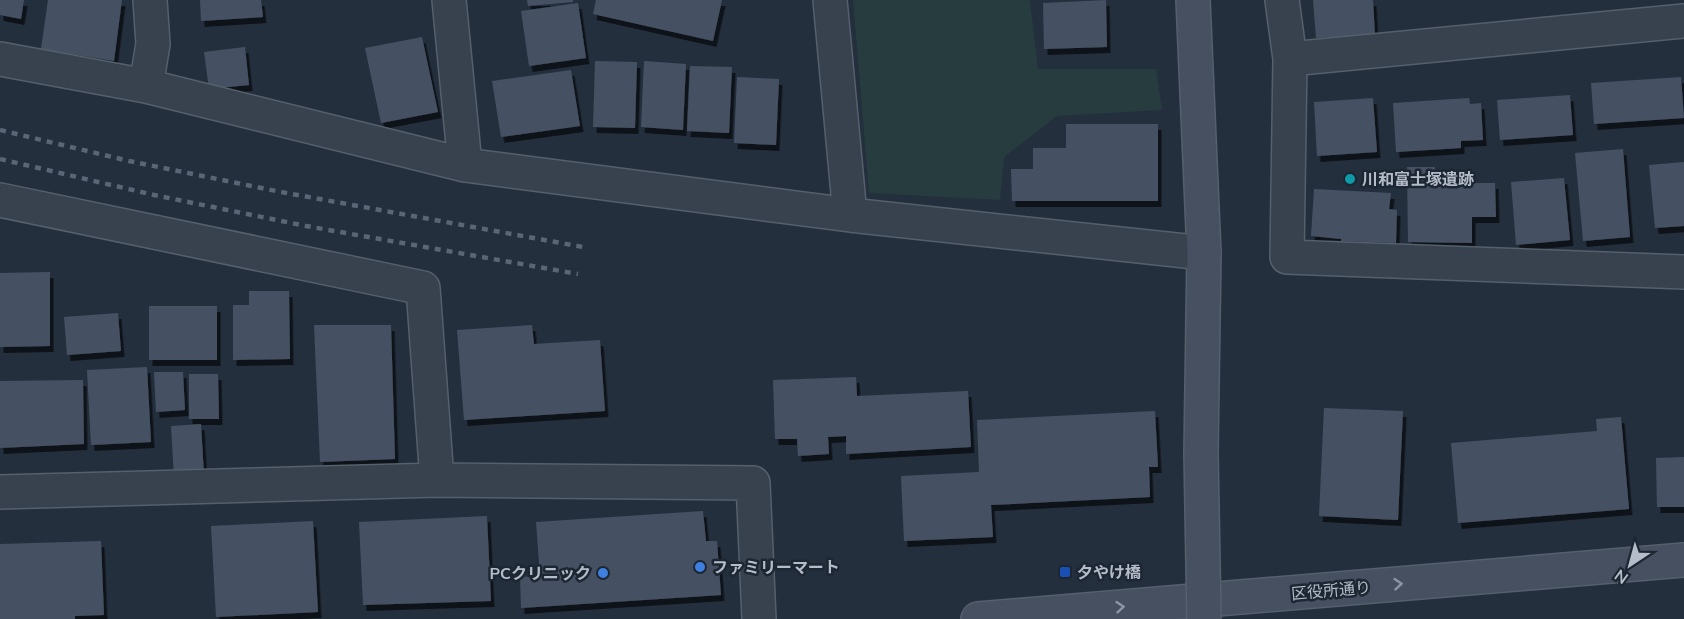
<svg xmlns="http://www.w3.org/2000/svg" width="1684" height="619" font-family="Mulish,'Noto Sans JP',sans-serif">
  <defs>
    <filter id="shadow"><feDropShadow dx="3.5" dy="6" stdDeviation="0" flood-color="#0009"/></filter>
  </defs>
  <rect width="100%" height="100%" fill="#242f3e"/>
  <path fill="#263c3f" d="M 853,0 L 1030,0 L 1038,69 L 1156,69 L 1162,110 L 1057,116 L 1004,157 L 1000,200 L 869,193 Z"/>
  <path fill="#455162" filter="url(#shadow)" d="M 0,0 L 24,0 L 21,19 L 0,15 Z
    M 48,0 L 122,0 L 114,61 L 41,49 Z
    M 200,0 L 261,0 L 263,17 L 201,21 Z
    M 527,0 L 573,0 L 573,2 L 528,6 Z
    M 596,0 L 722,0 L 713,41 L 593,14 Z
    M 1106,0 L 1107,47 L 1044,49 L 1043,3 Z
    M 1313,0 L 1373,0 L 1375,35 L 1316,38 Z
    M 578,3 L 586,58 L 529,66 L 521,11 Z
    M 422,37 L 438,112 L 381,123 L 365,48 Z
    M 245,47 L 249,85 L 209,89 L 204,52 Z
    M 595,61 L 637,62 L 635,128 L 593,127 Z
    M 644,61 L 686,64 L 683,130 L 641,127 Z
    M 690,66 L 732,67 L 729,133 L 687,131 Z
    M 571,70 L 580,126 L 501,137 L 492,81 Z
    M 737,77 L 779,79 L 776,145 L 734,143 Z
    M 1681,77 L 1684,118 L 1594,124 L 1591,83 Z
    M 1570,95 L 1573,135 L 1500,140 L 1497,100 Z
    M 1373,98 L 1377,152 L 1317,156 L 1314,102 Z
    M 1469,98 L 1470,104 L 1481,103 L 1483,140 L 1461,141 L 1461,148 L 1396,152 L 1393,103 Z
    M 1066,124 L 1158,124 L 1158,201 L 1012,201 L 1011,169 L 1033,169 L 1033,148 L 1066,148 Z
    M 1623,149 L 1630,237 L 1583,241 L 1575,153 Z
    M 1684,162 L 1684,226 L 1655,228 L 1649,165 Z
    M 1407,167 L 1435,167 L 1435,183 L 1495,183 L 1496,217 L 1472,217 L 1472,243 L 1408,242 Z
    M 1564,178 L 1570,240 L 1516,245 L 1511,182 Z
    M 1314,189 L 1391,193 L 1389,209 L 1397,210 L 1396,243 L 1341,241 L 1341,239 L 1311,236 Z
    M 50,272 L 50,346 L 0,347 L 0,273 Z
    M 249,291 L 289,291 L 290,359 L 233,360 L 233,305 L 249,305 Z
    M 149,306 L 217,306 L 217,360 L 149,360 Z
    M 118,313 L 121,351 L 67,355 L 64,317 Z
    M 314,325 L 391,325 L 395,459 L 320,462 Z
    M 532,325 L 534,344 L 600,340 L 605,411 L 464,420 L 457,330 Z
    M 147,367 L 151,442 L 91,445 L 87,370 Z
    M 154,372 L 183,372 L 185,410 L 156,412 Z
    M 189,374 L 218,374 L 219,419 L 189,419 Z
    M 856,377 L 857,396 L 968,391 L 971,447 L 846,454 L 846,436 L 828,437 L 829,454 L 798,456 L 797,439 L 775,439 L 773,380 Z
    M 83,380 L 84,444 L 0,448 L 0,381 Z
    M 1324,408 L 1403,411 L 1398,520 L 1319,516 Z
    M 1155,411 L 1158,467 L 1149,467 L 1150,497 L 991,505 L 993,537 L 904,541 L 901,476 L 979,472 L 977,420 Z
    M 1621,417 L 1629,509 L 1458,523 L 1451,443 L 1597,431 L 1596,419 Z
    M 201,424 L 204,475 L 174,477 L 171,426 Z
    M 1684,457 L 1684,507 L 1657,507 L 1656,458 Z
    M 703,511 L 706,541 L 717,541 L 721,595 L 521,608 L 520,577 L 540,576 L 536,522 Z
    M 487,516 L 491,601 L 363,605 L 359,522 Z
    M 313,521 L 318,612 L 216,617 L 211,526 Z
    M 101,541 L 104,615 L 75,616 L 75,619 L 0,619 L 0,544 Z"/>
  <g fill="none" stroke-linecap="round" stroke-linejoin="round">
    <defs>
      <path id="street" d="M 449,0 L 465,165
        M 830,0 L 850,215
        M 1282,0 L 1290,59 L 1287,257 L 1684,272
        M 0,59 L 146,86 L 465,165 L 850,215 L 1204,253
        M 1290,59 L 1684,21
        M 146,86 L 153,44 L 150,0
        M 0,200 L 423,288 L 437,480
        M 0,492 L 437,480 L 753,483 L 759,619"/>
      <path id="secondary" d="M 1193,0 L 1204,253 L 1201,453
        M 978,619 L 1684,560"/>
    </defs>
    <use href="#street" stroke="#565f6c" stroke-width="36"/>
    <use href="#secondary" stroke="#565f6c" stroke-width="36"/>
    <use href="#street" stroke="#38414e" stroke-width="33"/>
    <use href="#secondary" stroke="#465061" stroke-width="33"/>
    <path stroke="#5a6575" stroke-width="4.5" stroke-dasharray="6 6" stroke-linecap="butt" d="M 0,130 L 129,161 L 281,192 L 583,247
      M 0,159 L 154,195 L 306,226 L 578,274"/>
    <defs>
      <path id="secondary-bridge" d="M 1201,453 L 1204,619"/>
    </defs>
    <use href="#secondary-bridge" stroke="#565f6c" stroke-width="36" stroke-linecap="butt"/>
    <use href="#secondary-bridge" stroke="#465061" stroke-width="33"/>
  </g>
  <defs><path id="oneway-chevron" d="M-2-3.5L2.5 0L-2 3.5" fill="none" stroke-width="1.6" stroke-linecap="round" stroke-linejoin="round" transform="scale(1.5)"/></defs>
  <g stroke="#8e96a5">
    <use href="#oneway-chevron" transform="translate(1398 584) rotate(-5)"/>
    <use href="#oneway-chevron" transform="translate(1120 607) rotate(-5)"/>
  </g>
  <circle fill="#0f9aa8" stroke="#1d2633" stroke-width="2" cx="1350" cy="179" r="6"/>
  <g fill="#3f7fe0" stroke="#1d2633" stroke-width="2">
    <circle cx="700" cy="567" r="6"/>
    <circle cx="603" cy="573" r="6"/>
  </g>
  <rect fill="#1a4fb4" stroke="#1d2633" stroke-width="2" x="1059" y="566" width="12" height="12" rx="3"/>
  <g text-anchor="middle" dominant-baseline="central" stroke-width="5" stroke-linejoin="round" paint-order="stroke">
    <g font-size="16" font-weight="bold" fill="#b4bcc9" stroke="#1d2633" text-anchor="start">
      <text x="1362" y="179">川和富士塚遺跡</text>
      <text x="712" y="567">ファミリーマート</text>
      <text x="1077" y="572">夕やけ橋</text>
      <text x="591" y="573" text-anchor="end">PCクリニック</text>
    </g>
    <g font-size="16" fill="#b4bcc9" stroke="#1d2633">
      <text transform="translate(1331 590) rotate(-5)">区役所通り</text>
    </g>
  </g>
  <g transform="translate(1630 565) rotate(216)" stroke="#1d2633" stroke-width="4.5" paint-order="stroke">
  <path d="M0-4.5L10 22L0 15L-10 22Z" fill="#b4bcc9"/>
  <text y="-9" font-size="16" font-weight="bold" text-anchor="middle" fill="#b4bcc9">N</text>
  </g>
</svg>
